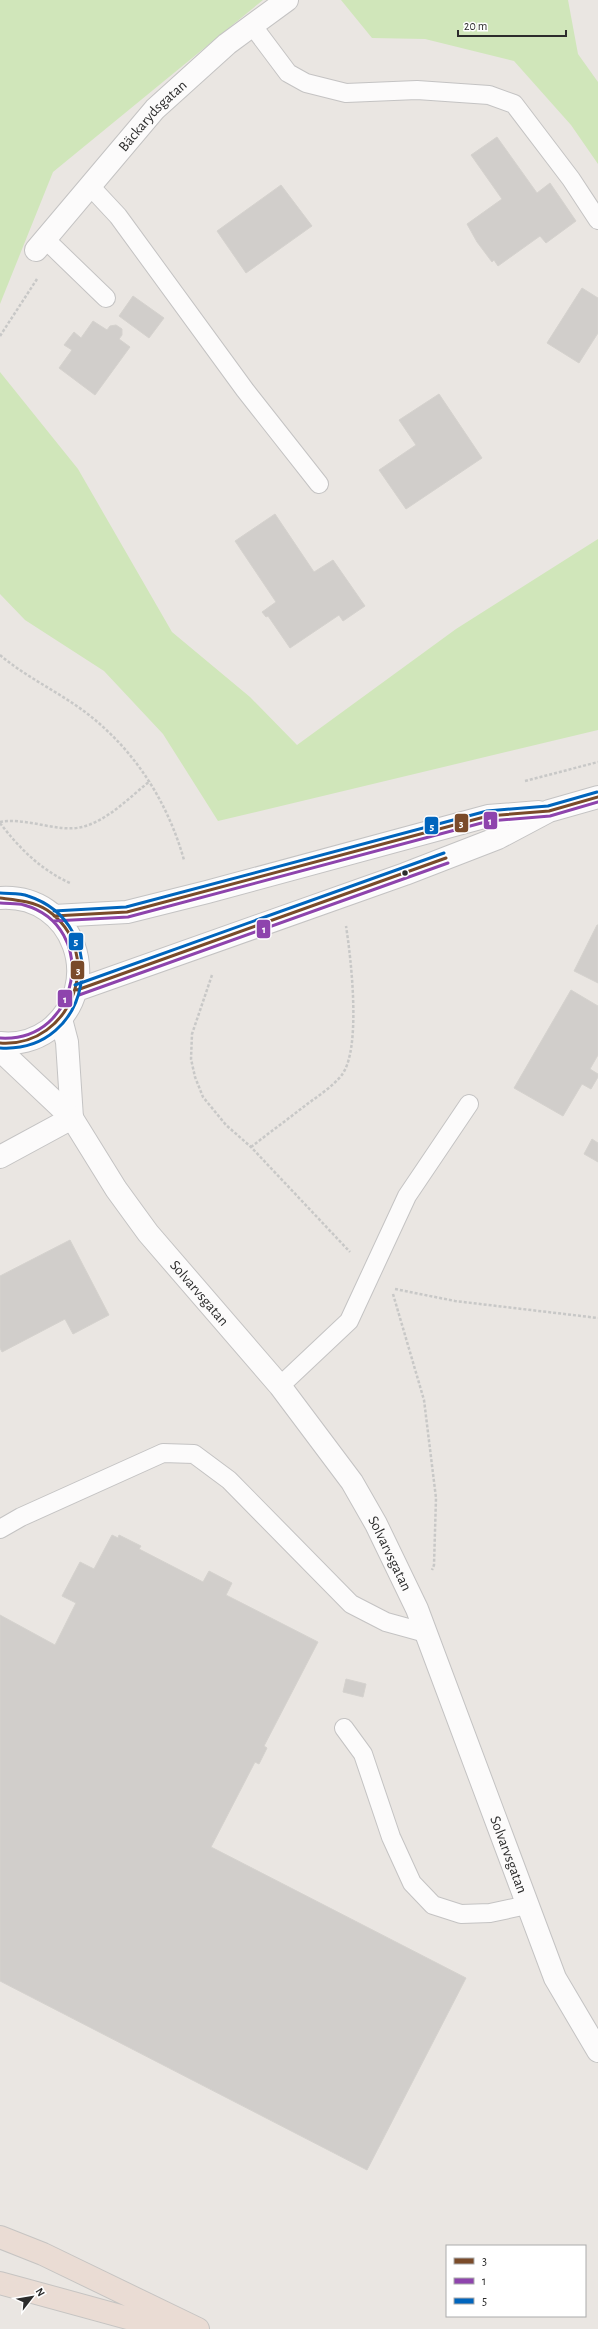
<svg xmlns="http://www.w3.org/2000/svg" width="598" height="2329" font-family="'Alegreya Sans',sans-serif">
  <rect width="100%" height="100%" fill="#eae6e2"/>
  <path fill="#d0e6ba" d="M 0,0 L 263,0 L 53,172 L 0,304 Z
    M 341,0 L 568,0 L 578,54 L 598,82 L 598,164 L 571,125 L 514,61 L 425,39 L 372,38 Z
    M 0,372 L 78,469 L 172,632 L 250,697 L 297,745 L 456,629 L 598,539 L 598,730 L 218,821 L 163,734 L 104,671 L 25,620 L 0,594 Z"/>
  <path fill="#d1cecb" stroke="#d5d2ce" d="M 497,137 L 537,193 L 550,183 L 576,221 L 546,243 L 540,236 L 498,266 L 494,260 L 492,262 L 477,242 L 467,224 L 502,199 L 471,155 Z
    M 281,185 L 312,226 L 246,273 L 217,231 Z
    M 582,288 L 598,298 L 598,333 L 579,363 L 547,343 Z
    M 133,296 L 164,318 L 149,338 L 119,316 Z
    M 93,321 L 107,330 L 110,326 L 116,325 L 122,329 L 122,335 L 119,339 L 130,347 L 95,395 L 59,368 L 72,350 L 64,345 L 74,332 L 81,338 Z
    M 439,394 L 482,458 L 406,509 L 379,470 L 416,445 L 399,420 Z
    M 275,514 L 314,572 L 333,560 L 365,606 L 343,621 L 339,615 L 290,648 L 268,616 L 266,617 L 262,612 L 276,602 L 235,541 Z
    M 597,925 L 598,925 L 598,983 L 574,971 Z
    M 571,990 L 598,1006 L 598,1055 L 590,1069 L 598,1074 L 598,1077 L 591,1089 L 582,1084 L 563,1116 L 514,1088 Z
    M 592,1139 L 598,1143 L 598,1162 L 584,1154 Z
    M 70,1240 L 109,1315 L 73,1334 L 65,1319 L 2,1352 L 0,1348 L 0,1276 Z
    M 112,1535 L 118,1538 L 119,1535 L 141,1546 L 139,1549 L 203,1582 L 209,1571 L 232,1583 L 226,1595 L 318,1642 L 264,1746 L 267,1748 L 259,1764 L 255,1762 L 211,1847 L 466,1978 L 367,2170 L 0,1981 L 0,1615 L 55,1645 L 76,1603 L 62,1596 L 80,1562 L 94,1569 Z
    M 346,1679 L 366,1684 L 363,1697 L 343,1692 Z"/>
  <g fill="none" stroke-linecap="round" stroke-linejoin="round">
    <defs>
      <path id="service" d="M 252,25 L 288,73 L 306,83 L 346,93 L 417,90 L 489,95 L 514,104 L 571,179 L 598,220
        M 90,186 L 118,216 L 245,390 L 319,484
        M 45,239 L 106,298
        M 280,1386 L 349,1321 L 407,1196 L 469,1104
        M 0,1529 L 21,1517 L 163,1453 L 194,1454 L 229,1480 L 351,1604 L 386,1622 L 426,1633
        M 344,1728 L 363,1754 L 391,1837 L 412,1883 L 433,1905 L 461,1914 L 490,1913 L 527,1905"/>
      <g id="minor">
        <path id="s1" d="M 36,250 L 155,109 L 227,44 L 287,0"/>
        <path d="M 61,1019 L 67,1042 L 72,1118"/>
        <path id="s2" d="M 0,1050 L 72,1118 L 116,1189 L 148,1233 L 280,1386 L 352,1482 L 376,1524 L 417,1609 L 555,1978 L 598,2051"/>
        <path d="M 0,1157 L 72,1118"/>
      </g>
      <path id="tertiary" d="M 0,898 C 74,893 106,985 49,1030 C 35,1040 17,1045 0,1043
        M 54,916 L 127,912 L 207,892 L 488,816 L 539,812
        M 77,990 L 405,874 L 498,838 L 549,811 L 598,797"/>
      <path id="motorway" d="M 0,2237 L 43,2254 L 198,2329
        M 0,2283 L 168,2329"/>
    </defs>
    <use href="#service" stroke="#c4c3c3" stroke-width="20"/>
    <use href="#minor" stroke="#c4c3c3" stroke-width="24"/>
    <use href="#tertiary" stroke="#c4c3c3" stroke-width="24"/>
    <use href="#motorway" stroke="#c6c4c2" stroke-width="24"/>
    <path stroke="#c8c8c7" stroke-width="2.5" stroke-dasharray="3 2" stroke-linecap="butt" d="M 0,336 L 37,279
      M 0,655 C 27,678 61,693 89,715 C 136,752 168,803 184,860
      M 525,781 L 598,762
      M 0,822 C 27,817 58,833 82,827 C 107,821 130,797 150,781
      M 0,823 C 19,848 41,870 70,883
      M 212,975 L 192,1034 L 191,1059 L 195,1077 L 203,1097 L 226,1125 L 251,1147 L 350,1252
      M 251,1147 C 269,1133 288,1119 306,1105 C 318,1096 332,1087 341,1076 C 362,1051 351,958 346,926
      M 395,1289 L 455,1301 L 598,1318
      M 393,1294 L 424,1400 L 436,1498 L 434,1565 L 432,1570"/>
    <use href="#service" stroke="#fcfbfb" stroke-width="18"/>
    <use href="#minor" stroke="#fcfbfb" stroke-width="22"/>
    <use href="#tertiary" stroke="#fcfbfb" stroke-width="22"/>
    <use href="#motorway" stroke="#eadcd4" stroke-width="22"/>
    <defs>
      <path id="bus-1" d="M 0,898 C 16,900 33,901 47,910 C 107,951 73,1048 0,1043
        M 54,916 L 127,912 L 488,816 L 549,811 L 598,797
        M 77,990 L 446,858"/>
      <path id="bus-2" d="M 0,903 C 8,904 17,903 24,905 C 100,926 81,1043 0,1038
        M 54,921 L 128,917 L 489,821 L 550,816 L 598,802
        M 79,995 L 448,863"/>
      <path id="bus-3" d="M 54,911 L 126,907 L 487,811 L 548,806 L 597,792
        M 75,985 L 444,853
        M 0,1048 C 92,1054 114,924 28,896 C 20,893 9,894 0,893"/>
    </defs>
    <use href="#bus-1" stroke="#fff" stroke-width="6"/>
    <use href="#bus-2" stroke="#fff" stroke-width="6"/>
    <use href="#bus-3" stroke="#fff" stroke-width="6"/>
    <use href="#bus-1" stroke="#7a4b2a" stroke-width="3"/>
    <use href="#bus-2" stroke="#8e44ad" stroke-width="3"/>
    <use href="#bus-3" stroke="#0065bd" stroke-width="3"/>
  </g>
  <circle fill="#2c2c2c" stroke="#fff" stroke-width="1.5" cx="405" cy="873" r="3.5"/>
  <g text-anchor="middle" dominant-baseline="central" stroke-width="3.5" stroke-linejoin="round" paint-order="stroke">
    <g font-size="15" fill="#2c2c2c" stroke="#fff">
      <text stroke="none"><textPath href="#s1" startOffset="178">Bäckarydsgatan</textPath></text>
      <text stroke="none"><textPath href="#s2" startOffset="316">Solvarvsgatan</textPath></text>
      <text stroke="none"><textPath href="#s2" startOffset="640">Solvarvsgatan</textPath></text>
      <text stroke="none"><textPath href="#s2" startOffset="964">Solvarvsgatan</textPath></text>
    </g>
  </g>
  <g stroke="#fff" stroke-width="1.5">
    <rect x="483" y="811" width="15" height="19" rx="4" fill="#8e44ad"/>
    <rect x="454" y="813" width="15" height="20" rx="4" fill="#7a4b2a"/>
    <rect x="424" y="816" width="15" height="19" rx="4" fill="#0065bd"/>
    <rect x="256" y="919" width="15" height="20" rx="4" fill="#8e44ad"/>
    <rect x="68" y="932" width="16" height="19" rx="4" fill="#0065bd"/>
    <rect x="70" y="960" width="15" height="20" rx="4" fill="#7a4b2a"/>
    <rect x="57" y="989" width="16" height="19" rx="4" fill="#8e44ad"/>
  </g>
  <g font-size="11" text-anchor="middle" font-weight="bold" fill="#fff">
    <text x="490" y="825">1</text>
    <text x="461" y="827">3</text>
    <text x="432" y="830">5</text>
    <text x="264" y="933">1</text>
    <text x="76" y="945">5</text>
    <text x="78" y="974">3</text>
    <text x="65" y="1003">1</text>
  </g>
  <rect x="446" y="2245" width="140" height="72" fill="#ffffff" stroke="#ababab"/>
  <rect x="454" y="2258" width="20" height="6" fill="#7a4b2a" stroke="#ababab"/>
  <text x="482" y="2265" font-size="12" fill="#2c2c2c">3</text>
  <rect x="454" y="2278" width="20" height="6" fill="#8e44ad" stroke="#ababab"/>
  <text x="482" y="2285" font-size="12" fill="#2c2c2c">1</text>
  <rect x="454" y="2298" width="20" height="6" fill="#0065bd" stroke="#ababab"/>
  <text x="482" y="2305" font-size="12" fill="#2c2c2c">5</text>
  <g transform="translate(32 2297) rotate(59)" stroke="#ffffff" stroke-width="3" paint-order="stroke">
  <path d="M0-3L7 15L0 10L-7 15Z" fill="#2c2c2c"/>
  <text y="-6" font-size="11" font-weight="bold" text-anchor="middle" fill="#2c2c2c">N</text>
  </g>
  <path d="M458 30v6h108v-6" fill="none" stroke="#2c2c2c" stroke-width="2"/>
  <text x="464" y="30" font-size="12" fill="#2c2c2c" stroke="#ffffff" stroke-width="3" paint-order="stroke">20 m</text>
</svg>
